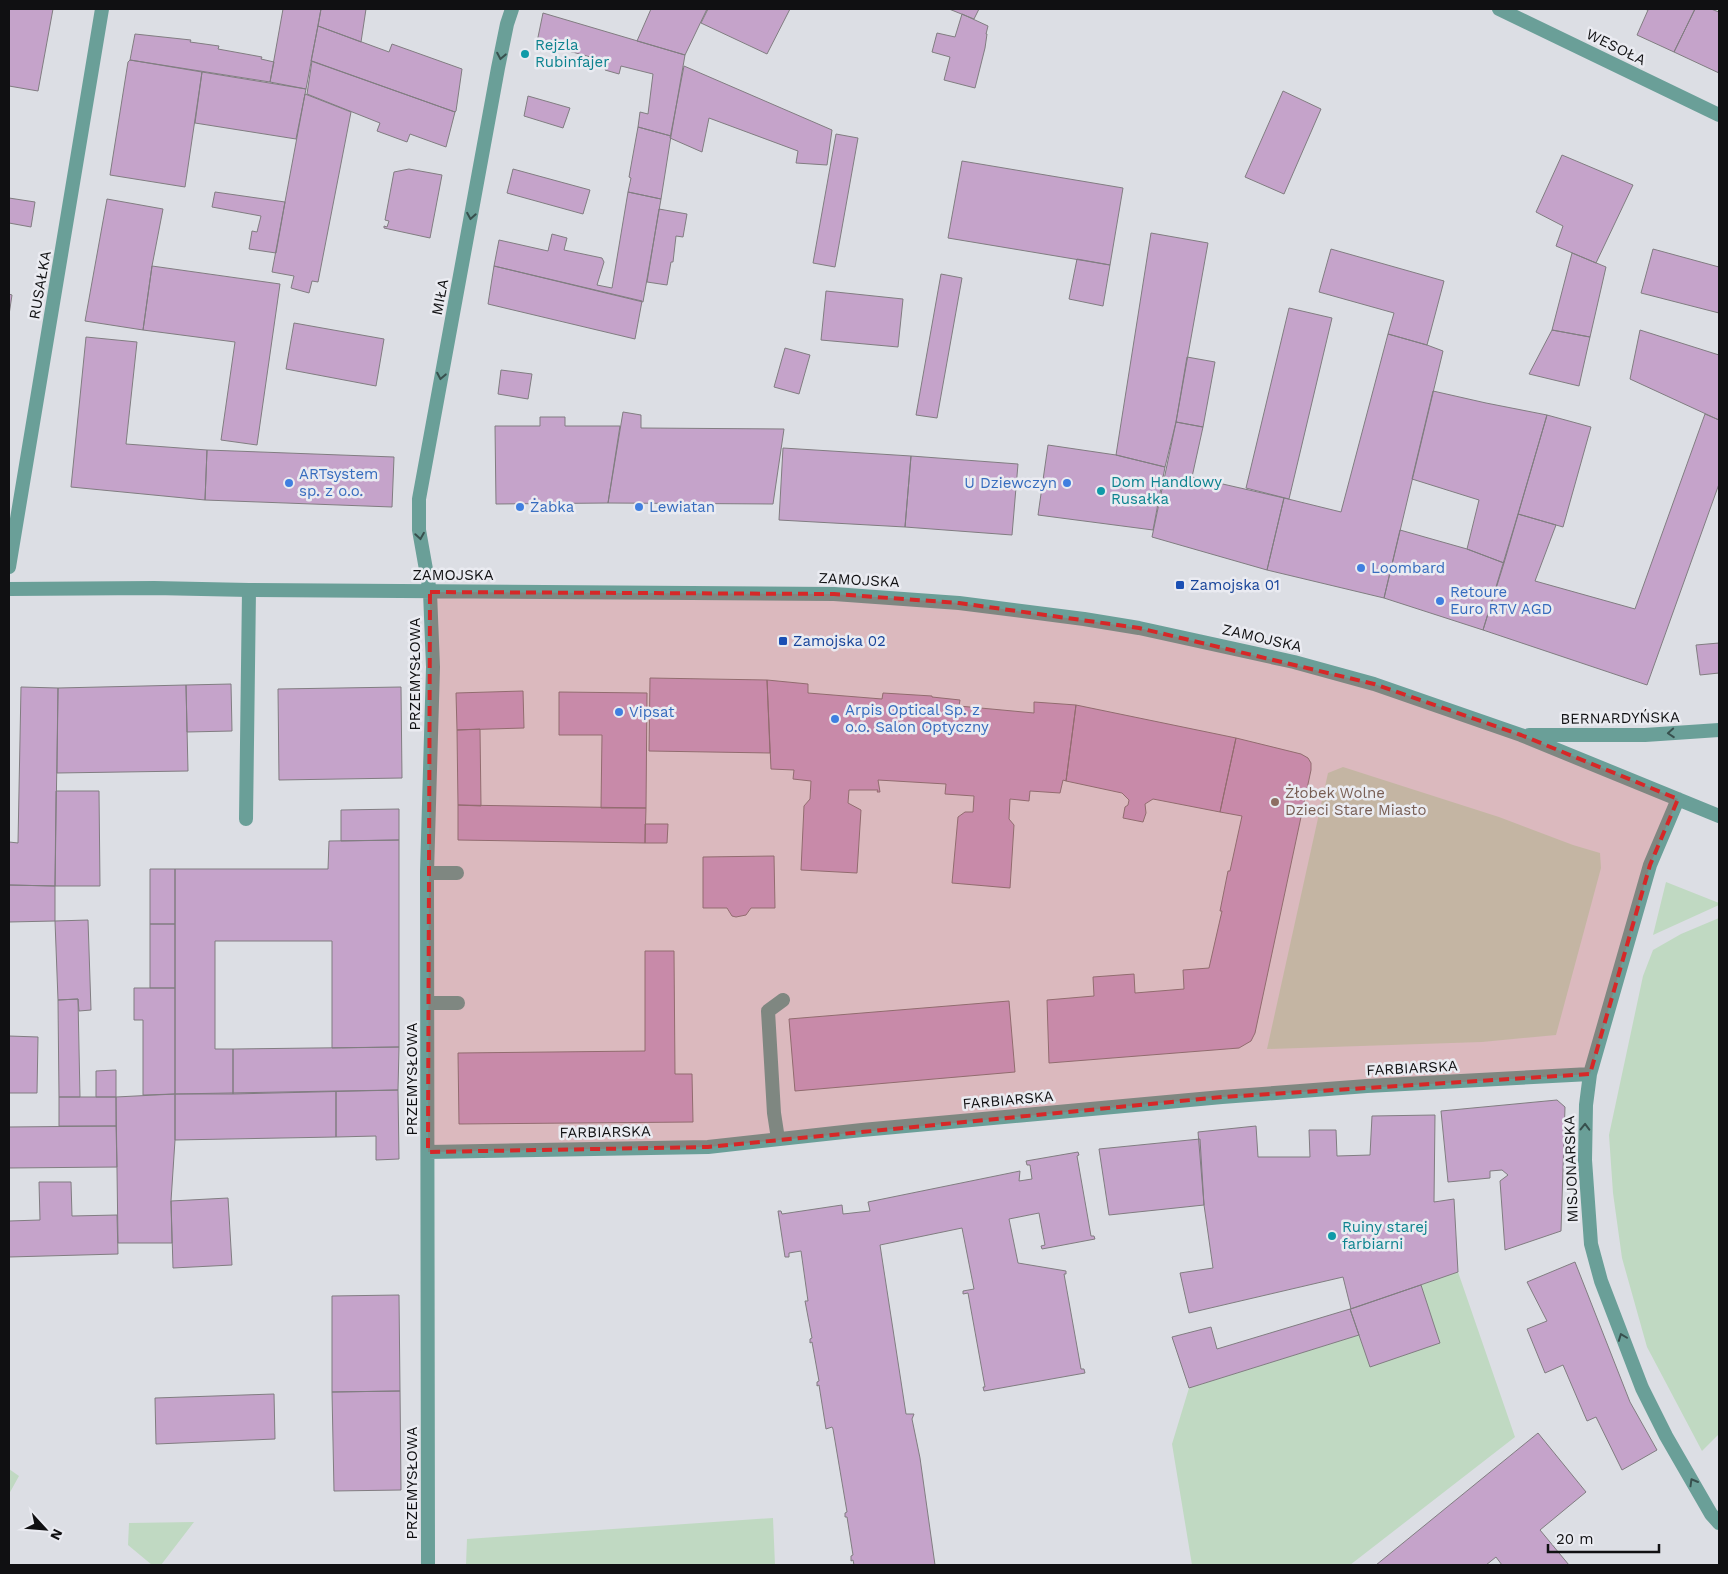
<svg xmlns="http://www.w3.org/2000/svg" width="1728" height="1574" font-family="'Work Sans',sans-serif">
  <rect width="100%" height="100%" fill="#dcdee4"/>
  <path fill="#c0d9c2" d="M 1343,767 L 1499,817 L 1573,845 L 1600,853 L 1601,868 L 1556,1035 L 1482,1042 L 1267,1049 L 1328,773 Z
    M 1666,882 L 1719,903 L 1719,905 L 1653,935 Z
    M 1719,918 L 1719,1434 L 1702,1451 L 1647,1347 L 1622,1258 L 1613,1193 L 1609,1135 L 1643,976 L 1653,950 L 1681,934 Z
    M 1458,1272 L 1515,1437 L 1350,1565 L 1192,1565 L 1172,1444 L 1189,1388 L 1359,1335 L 1370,1366 L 1440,1343 L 1421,1285 Z
    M 9,1469 L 19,1476 L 9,1494 Z
    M 773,1518 L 775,1565 L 466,1565 L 467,1539 Z
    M 194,1522 L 161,1565 L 152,1565 L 128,1545 L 129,1523 Z"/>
  <path fill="#c5a3ca" stroke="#817d81" d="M 9,9 L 53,9 L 38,91 L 9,86 Z
    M 283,9 L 321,9 L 306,89 L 270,82 Z
    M 321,9 L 366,9 L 361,42 L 318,26 Z
    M 651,9 L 707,9 L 685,55 L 637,41 Z
    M 708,9 L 790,9 L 767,54 L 701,23 Z
    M 949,9 L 979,9 L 974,19 Z
    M 1644,9 L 1695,9 L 1674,52 L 1637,35 L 1648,10 Z
    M 1695,9 L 1711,9 L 1719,12 L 1719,73 L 1674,52 Z
    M 543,13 L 685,55 L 671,136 L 638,127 L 640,112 L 648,114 L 653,74 L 621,66 L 619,74 L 605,70 L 608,62 L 537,42 Z
    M 962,14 L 988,26 L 986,34 L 987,34 L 985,48 L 975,88 L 944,80 L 950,57 L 932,52 L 937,33 L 955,37 Z
    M 318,26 L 389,52 L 392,44 L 462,69 L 456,111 L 455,112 L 311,61 Z
    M 135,34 L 191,40 L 190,42 L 219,46 L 218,49 L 262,57 L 261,59 L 274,62 L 270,82 L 130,60 Z
    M 130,60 L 202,72 L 185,187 L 110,175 L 128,62 Z
    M 312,61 L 455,112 L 446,147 L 410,134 L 407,142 L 377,131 L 380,123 L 307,94 Z
    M 684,66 L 832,130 L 827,165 L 796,163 L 798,151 L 709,118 L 702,152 L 670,138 Z
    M 202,72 L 306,89 L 296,139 L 195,123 Z
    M 1283,91 L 1321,109 L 1284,194 L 1245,177 Z
    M 305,94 L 351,112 L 318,282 L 312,281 L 309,293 L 291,288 L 294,276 L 272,272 Z
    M 528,96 L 570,108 L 563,128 L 524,116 Z
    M 638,127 L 671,136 L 661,199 L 628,192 L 631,178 L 629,177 Z
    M 836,134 L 858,138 L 835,267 L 813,263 Z
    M 1562,155 L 1633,185 L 1596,263 L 1556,246 L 1563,226 L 1536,212 Z
    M 962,161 L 1123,188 L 1110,265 L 948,238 Z
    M 409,169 L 442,175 L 430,238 L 384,228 L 384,226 L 387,227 L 389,221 L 385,220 L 394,172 Z
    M 513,169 L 590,190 L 583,214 L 507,193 Z
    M 215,192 L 285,202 L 276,253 L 249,249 L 252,231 L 257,232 L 261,216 L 212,207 Z
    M 628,192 L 661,199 L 643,302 L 494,266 L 499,240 L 548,251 L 552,234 L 567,238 L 564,250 L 602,258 L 604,262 L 597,285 L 612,288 Z
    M 9,198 L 35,202 L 31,227 L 9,223 Z
    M 107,199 L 163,209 L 152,266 L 143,330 L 85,321 Z
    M 659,209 L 687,214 L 683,237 L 676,236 L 673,262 L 671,262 L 667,285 L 647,282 Z
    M 1151,233 L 1208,243 L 1176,422 L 1165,467 L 1116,455 Z
    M 1331,249 L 1444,281 L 1427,345 L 1388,334 L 1394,313 L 1319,292 Z
    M 1653,249 L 1719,267 L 1719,313 L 1641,293 Z
    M 1572,253 L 1606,267 L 1590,337 L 1552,330 Z
    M 1077,259 L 1110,265 L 1103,306 L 1069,299 Z
    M 152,266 L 280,284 L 257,445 L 221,440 L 235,342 L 143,330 Z
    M 494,266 L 642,301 L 635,339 L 488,304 Z
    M 941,274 L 962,278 L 937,418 L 916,415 Z
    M 826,291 L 903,299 L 898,347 L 821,340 Z
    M 9,294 L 12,295 L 9,315 Z
    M 1289,308 L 1332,318 L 1289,499 L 1246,488 Z
    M 294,323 L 384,339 L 376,386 L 286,369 Z
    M 1552,330 L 1590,337 L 1579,386 L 1529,374 Z
    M 1640,330 L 1719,355 L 1719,420 L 1630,379 Z
    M 1388,334 L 1427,345 L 1443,351 L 1384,598 L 1267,570 L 1284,498 L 1341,512 Z
    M 86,337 L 137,342 L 126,444 L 207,450 L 205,500 L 71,487 Z
    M 785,348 L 810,355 L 799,394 L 774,387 Z
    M 1187,357 L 1215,362 L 1203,427 L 1176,422 Z
    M 501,370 L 532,374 L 528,399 L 498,394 Z
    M 1433,391 L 1486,403 L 1547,415 L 1504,563 L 1467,549 L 1479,500 L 1412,479 Z
    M 623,412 L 641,415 L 641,428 L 784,429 L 773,504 L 608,503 Z
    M 1705,414 L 1719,420 L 1719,484 L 1647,685 L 1483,630 L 1518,514 L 1556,525 L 1535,581 L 1635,609 Z
    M 1547,415 L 1591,427 L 1563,527 L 1518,514 Z
    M 540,417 L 565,417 L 565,426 L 620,426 L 608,503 L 496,504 L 495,426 L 540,426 Z
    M 1176,422 L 1203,427 L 1192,477 L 1284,498 L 1267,570 L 1152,537 Z
    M 1048,445 L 1116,455 L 1165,467 L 1153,530 L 1038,515 Z
    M 783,448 L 911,456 L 905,527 L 779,520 Z
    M 207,450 L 394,457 L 392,507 L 205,500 Z
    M 911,456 L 1018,464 L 1012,535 L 905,527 Z
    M 1400,530 L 1467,549 L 1504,563 L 1483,630 L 1384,598 Z
    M 1719,643 L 1719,673 L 1700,675 L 1696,645 Z
    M 650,678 L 767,680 L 770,753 L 649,751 Z
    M 767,680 L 808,684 L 808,693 L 882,699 L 883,693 L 932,696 L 932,697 L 960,700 L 959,706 L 1034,713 L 1034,702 L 1076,705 L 1066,781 L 1063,780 L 1060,793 L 1030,791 L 1029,801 L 1010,799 L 1009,819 L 1014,825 L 1010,888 L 952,883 L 958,817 L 965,812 L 973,812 L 974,796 L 945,794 L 946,784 L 878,780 L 880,792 L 877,792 L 878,790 L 849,790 L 848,803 L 861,810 L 857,873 L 801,870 L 804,806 L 810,799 L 811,781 L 793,779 L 794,770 L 771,769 Z
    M 231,684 L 232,731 L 187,732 L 186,685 Z
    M 186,685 L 188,771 L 57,773 L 58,688 Z
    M 21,687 L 58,688 L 55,886 L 9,885 L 9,842 L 18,843 Z
    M 401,687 L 402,778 L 279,780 L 278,689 Z
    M 523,691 L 524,728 L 457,730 L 456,693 Z
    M 559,692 L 647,693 L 646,808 L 601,808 L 602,735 L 559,735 Z
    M 1076,705 L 1236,738 L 1220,812 L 1153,799 L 1145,804 L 1146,813 L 1143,822 L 1123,818 L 1125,807 L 1128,805 L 1129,800 L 1122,793 L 1066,781 Z
    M 480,729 L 481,806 L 458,805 L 457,730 Z
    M 1236,738 L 1301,754 L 1308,758 L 1311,763 L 1311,770 L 1255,1033 L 1251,1041 L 1239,1048 L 1049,1063 L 1047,1000 L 1094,996 L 1093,977 L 1134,974 L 1135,993 L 1184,989 L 1183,970 L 1209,968 L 1222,911 L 1220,911 L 1228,871 L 1230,871 L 1242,816 L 1220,812 Z
    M 56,791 L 99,791 L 100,886 L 55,886 Z
    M 458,805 L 646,808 L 645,843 L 458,840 Z
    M 399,809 L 399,840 L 341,841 L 341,810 Z
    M 645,824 L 668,824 L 667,843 L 645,843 Z
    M 399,840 L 399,1047 L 332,1048 L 332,941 L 215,941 L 215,1049 L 233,1049 L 233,1094 L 175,1094 L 175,869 L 328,869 L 329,841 Z
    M 774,856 L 775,908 L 751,908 L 746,915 L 736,917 L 732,916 L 727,908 L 703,908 L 703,857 Z
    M 150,869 L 175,869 L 175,924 L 150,924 Z
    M 9,885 L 55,886 L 55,921 L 9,922 Z
    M 88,920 L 91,1010 L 79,1011 L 78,999 L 58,1000 L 55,921 Z
    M 150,924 L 175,924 L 175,988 L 150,988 Z
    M 645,951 L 674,951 L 675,1074 L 692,1074 L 693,1122 L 459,1124 L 458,1053 L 645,1051 Z
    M 134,988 L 175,988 L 175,1094 L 143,1095 L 143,1020 L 134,1020 Z
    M 78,999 L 80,1097 L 59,1097 L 58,1000 Z
    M 1009,1001 L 1015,1072 L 795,1091 L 789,1019 Z
    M 9,1036 L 38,1037 L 37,1093 L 9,1093 Z
    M 399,1047 L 398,1090 L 233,1094 L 233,1049 Z
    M 116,1070 L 116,1097 L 96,1097 L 96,1071 Z
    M 398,1090 L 399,1159 L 376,1160 L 376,1136 L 336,1137 L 336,1091 Z
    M 336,1091 L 336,1137 L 175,1140 L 175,1094 Z
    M 175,1094 L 175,1140 L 171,1201 L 172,1243 L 118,1243 L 116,1097 Z
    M 59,1097 L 116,1097 L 116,1126 L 59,1126 Z
    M 1557,1100 L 1565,1107 L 1561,1231 L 1505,1250 L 1500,1181 L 1508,1175 L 1502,1170 L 1490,1171 L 1490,1178 L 1448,1182 L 1441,1111 Z
    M 1435,1115 L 1434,1202 L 1454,1199 L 1458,1272 L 1351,1309 L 1343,1277 L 1189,1313 L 1180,1273 L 1213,1268 L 1204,1205 L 1198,1132 L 1256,1126 L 1258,1157 L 1310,1157 L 1309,1130 L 1336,1130 L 1337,1156 L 1370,1155 L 1372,1116 Z
    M 116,1126 L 117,1167 L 9,1168 L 9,1127 Z
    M 1200,1139 L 1204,1205 L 1109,1215 L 1099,1149 Z
    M 1078,1152 L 1079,1155 L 1077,1156 L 1091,1236 L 1094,1236 L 1095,1239 L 1042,1249 L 1041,1246 L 1045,1245 L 1039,1213 L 1009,1219 L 1018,1263 L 1066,1271 L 1066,1274 L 1064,1274 L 1081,1369 L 1084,1369 L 1085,1373 L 984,1391 L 983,1387 L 985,1387 L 968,1293 L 963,1294 L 963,1291 L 974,1289 L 962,1228 L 880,1245 L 906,1414 L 914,1414 L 912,1419 L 920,1458 L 935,1565 L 854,1565 L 853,1560 L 851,1561 L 851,1556 L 853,1555 L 847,1517 L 845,1517 L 845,1513 L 847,1512 L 833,1429 L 832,1427 L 826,1429 L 819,1385 L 817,1386 L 817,1382 L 819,1381 L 812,1342 L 810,1343 L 810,1339 L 812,1338 L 805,1301 L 808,1301 L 801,1251 L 789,1253 L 789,1257 L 785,1257 L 778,1211 L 781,1211 L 782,1214 L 842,1205 L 843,1214 L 870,1211 L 868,1202 L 1020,1171 L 1019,1181 L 1032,1179 L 1030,1165 L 1027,1165 L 1026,1161 Z
    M 39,1182 L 71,1182 L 72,1216 L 117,1215 L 118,1254 L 9,1257 L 9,1221 L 40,1220 Z
    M 228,1198 L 232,1265 L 173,1268 L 171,1201 Z
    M 1575,1262 L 1630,1402 L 1657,1450 L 1622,1470 L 1596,1417 L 1587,1421 L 1563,1365 L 1545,1373 L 1527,1329 L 1547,1321 L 1527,1282 Z
    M 1421,1285 L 1440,1343 L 1370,1367 L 1350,1309 Z
    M 399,1295 L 400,1391 L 332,1392 L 332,1296 Z
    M 1350,1309 L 1359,1335 L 1189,1388 L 1172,1337 L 1211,1327 L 1217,1349 Z
    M 400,1391 L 401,1490 L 334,1491 L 332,1392 Z
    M 274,1394 L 275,1439 L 156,1444 L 155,1398 Z
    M 1538,1433 L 1586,1492 L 1540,1530 L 1569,1565 L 1502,1565 L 1496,1557 L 1486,1565 L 1376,1565 Z"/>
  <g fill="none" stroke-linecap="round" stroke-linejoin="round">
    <path stroke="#6a9f98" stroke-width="14" d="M 246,819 L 249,590
      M 427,873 L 457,873
      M 428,1003 L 458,1003
      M 778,1139 L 774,1113 L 768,1011 L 783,1000"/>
    <path stroke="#6a9f98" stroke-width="14" d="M 1499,9 L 1719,115
      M 9,567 L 102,9
      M 9,589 L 154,588 L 249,590 L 834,594 L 959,603 L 1084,619 L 1139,628 L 1294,662 L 1374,684 L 1521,735 L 1719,816
      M 1529,735 L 1645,735 L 1719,730
      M 1678,799 L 1650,865 L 1590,1074 L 1586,1105 L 1585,1160 L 1591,1244 L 1601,1281 L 1642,1388 L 1666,1436 L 1711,1514 L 1719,1523
      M 428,1152 L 708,1147 L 862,1130 L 1222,1097 L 1367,1086 L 1590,1074
      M 428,1565 L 427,873 L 433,667 L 430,592 L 419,530 L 419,499 L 498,68 L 507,24 L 512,9"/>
  </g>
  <defs><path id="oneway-chevron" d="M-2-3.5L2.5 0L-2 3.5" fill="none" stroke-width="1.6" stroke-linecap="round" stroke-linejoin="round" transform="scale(1.25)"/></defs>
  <g stroke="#38504e">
    <use href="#oneway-chevron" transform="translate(501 56) rotate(101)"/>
    <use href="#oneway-chevron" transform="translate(471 216) rotate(100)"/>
    <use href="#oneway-chevron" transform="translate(441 376) rotate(101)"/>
    <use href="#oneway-chevron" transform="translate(420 536) rotate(81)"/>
    <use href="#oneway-chevron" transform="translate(1671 733) rotate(176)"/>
    <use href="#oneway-chevron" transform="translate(1585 1127) rotate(-89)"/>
    <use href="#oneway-chevron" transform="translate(1622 1337) rotate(-111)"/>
    <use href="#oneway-chevron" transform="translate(1693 1482) rotate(-120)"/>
  </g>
  <path fill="#d62828" fill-opacity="0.2" stroke="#d62828" stroke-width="4" stroke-dasharray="10 6" stroke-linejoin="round" d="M 430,592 L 834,594 L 959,603 L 1139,628 L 1374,684 L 1521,735 L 1678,799 L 1650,865 L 1590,1074 L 1222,1097 L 708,1147 L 428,1152 Z"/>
  <g fill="#0f9aa8" stroke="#eaebf1" stroke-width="2">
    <circle cx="525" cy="54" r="5"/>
    <circle cx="1101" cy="491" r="5"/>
    <circle cx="1332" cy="1236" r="5"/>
  </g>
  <g fill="#3f7fe0" stroke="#eaebf1" stroke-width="2">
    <circle cx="289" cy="483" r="5"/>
    <circle cx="1067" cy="483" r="5"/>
    <circle cx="520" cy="507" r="5"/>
    <circle cx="639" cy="507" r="5"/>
    <circle cx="1361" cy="568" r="5"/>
    <circle cx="1440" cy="601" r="5"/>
    <circle cx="619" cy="712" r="5"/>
    <circle cx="835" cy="719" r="5"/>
  </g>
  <g fill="#1a4fb4" stroke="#eaebf1" stroke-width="2">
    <rect x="1175" y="580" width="10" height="10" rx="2.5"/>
    <rect x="778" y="636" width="10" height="10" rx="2.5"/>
  </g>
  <circle fill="#8d6e63" stroke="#eaebf1" stroke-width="2" cx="1275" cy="802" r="5"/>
  <g text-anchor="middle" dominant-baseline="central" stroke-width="5" stroke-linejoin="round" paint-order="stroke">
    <g font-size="15" fill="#0d838f" stroke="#eaebf1" text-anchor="start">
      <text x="535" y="45">Rejzla<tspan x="535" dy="17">Rubinfajer</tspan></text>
      <text x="1111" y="482">Dom Handlowy<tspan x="1111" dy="17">Rusałka</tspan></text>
      <text x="1342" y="1227">Ruiny starej<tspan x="1342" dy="17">farbiarni</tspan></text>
    </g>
    <g font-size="15" fill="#101012" stroke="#eaebf1">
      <text transform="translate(1616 47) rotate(26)">WESOŁA</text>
      <text transform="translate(40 285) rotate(-80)">RUSAŁKA</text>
      <text transform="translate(440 297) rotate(-79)">MIŁA</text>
      <text x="453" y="575">ZAMOJSKA</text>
      <text transform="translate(859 580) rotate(3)">ZAMOJSKA</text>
      <text transform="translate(1262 638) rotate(13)">ZAMOJSKA</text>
      <text transform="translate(415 674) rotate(-90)">PRZEMYSŁOWA</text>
      <text transform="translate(1620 718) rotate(-1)">BERNARDYŃSKA</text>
      <text transform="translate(1412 1068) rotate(-3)">FARBIARSKA</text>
      <text transform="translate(412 1079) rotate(-90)">PRZEMYSŁOWA</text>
      <text transform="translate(1008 1100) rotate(-5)">FARBIARSKA</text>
      <text transform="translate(605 1132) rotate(-1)">FARBIARSKA</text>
      <text transform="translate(1571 1169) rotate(-92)">MISJONARSKA</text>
      <text transform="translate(412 1483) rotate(-90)">PRZEMYSŁOWA</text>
    </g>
    <g font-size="15" fill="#366cbe" stroke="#eaebf1" text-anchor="start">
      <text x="299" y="474">ARTsystem<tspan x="299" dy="17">sp. z o.o.</tspan></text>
      <text x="1057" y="483" text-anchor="end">U Dziewczyn</text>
      <text x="530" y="507">Żabka</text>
      <text x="649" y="507">Lewiatan</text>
      <text x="1371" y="568">Loombard</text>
      <text x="1450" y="592">Retoure<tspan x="1450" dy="17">Euro RTV AGD</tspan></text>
      <text x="845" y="710">Arpis Optical Sp. z<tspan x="845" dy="17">o.o. Salon Optyczny</tspan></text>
      <text x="629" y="712">Vipsat</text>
    </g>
    <g font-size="15" fill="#164399" stroke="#eaebf1" text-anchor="start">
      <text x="1190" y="585">Zamojska 01</text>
      <text x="793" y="641">Zamojska 02</text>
    </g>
    <g font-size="15" fill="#785e54" stroke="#eaebf1" text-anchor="start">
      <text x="1285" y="793">Żłobek Wolne<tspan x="1285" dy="17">Dzieci Stare Miasto</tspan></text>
    </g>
  </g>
  <rect width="1728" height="1574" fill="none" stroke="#101012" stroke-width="20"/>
  <g transform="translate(45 1529) rotate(116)" stroke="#eaebf1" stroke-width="4" paint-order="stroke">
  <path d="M0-4L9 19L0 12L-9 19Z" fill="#101012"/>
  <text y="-8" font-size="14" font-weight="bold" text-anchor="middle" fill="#101012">N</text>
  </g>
  <path d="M1548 1544v8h111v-8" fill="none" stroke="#101012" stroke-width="2.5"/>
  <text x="1556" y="1544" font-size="15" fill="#101012" stroke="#eaebf1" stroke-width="4" paint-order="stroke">20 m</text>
</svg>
